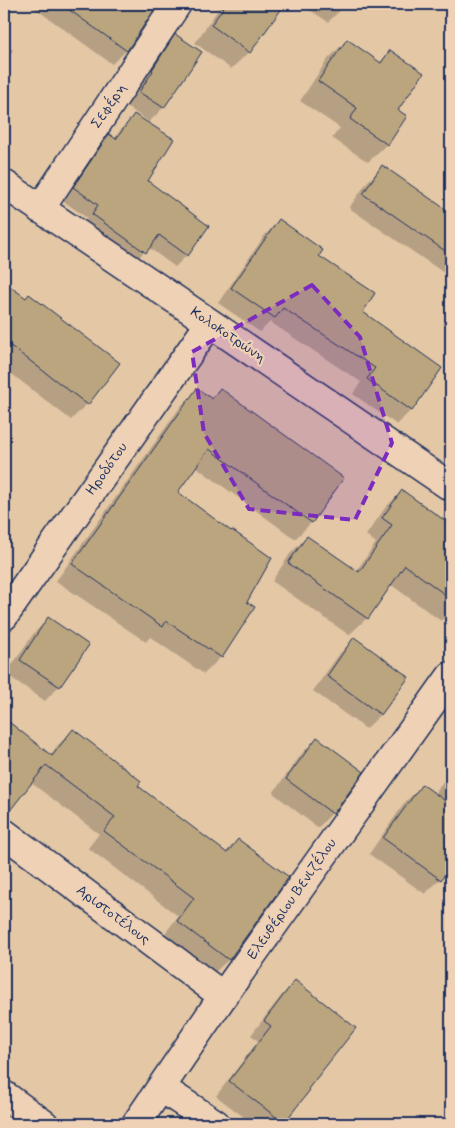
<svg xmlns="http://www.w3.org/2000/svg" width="455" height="1128" font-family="Mynerve,sans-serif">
  <rect width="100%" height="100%" fill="#e4c8a6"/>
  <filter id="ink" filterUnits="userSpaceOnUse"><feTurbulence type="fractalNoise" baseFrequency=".02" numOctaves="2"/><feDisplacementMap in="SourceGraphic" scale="10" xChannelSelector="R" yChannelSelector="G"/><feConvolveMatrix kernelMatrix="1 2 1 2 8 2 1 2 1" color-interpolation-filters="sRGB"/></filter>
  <g filter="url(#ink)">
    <path fill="#0003" d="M 29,4 L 148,4 L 154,8 L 126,51 L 112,64 Z
      M 222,4 L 283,4 L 249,52 L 231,69 L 195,43 Z
      M 301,4 L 347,4 L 328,22 Z
      M 176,36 L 163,108 L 149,122 L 126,106 L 140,85 L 138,85 L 161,50 Z
      M 347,40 L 379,63 L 390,52 L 397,110 L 387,144 L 368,162 L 332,138 L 340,128 L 300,101 L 328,59 Z
      M 4,44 L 13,50 L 4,64 Z
      M 4,76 L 12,82 L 4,94 Z
      M 134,116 L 146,182 L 187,255 L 175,267 L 148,247 L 133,264 L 81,226 L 87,218 L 62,200 L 97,147 L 109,135 L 114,139 L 122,128 Z
      M 382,167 L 451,214 L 451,270 L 447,275 L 349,208 L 368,181 Z
      M 4,221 L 9,224 L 4,232 Z
      M 279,221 L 317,256 L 361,312 L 411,410 L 397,425 L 353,394 L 361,382 L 270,322 L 260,332 L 218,303 L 265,235 Z
      M 4,284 L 25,299 L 87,404 L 71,420 L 4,368 Z
      M 220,389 L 343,479 L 311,523 L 295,539 L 195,466 L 176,492 L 245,603 L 253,608 L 221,657 L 204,674 L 150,637 L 146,642 L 56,581 L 181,406 L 198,390 L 210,399 Z
      M 402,491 L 451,526 L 451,610 L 441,621 L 390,584 L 367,618 L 349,635 L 272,581 L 290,554 L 307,537 L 356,571 L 376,543 L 366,535 L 385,508 Z
      M 48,619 L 59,686 L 45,701 L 6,674 L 34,633 Z
      M 354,639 L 407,677 L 380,715 L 366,729 L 313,691 L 340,653 Z
      M 4,701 L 10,705 L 4,714 Z
      M 4,719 L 50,756 L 56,747 L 73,730 L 136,786 L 225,853 L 238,840 L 287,877 L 228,960 L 211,976 L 161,939 L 178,916 L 88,848 L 99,834 L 30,782 L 4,817 Z
      M 317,738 L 332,813 L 318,828 L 273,793 L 303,752 Z
      M 451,771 L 451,864 L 440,879 L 425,894 L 369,854 L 406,801 L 422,786 L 434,794 Z
      M 295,982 L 306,1089 L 308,1090 L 281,1124 L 253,1124 L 216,1096 L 258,1041 L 251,1035 L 281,996 Z"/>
    <path fill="#baa57e" stroke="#1b2f5e" d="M 61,4 L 158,4 L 127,51 Z
      M 226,4 L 285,4 L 250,53 L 211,25 Z
      M 175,34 L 202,52 L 164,108 L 139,92 L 153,71 L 152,70 Z
      M 347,39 L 381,63 L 390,50 L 424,73 L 398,110 L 407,116 L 388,145 L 350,119 L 357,108 L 318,81 Z
      M 134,114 L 174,139 L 148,181 L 209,226 L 188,256 L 159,235 L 146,253 L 92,214 L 98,205 L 73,187 L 109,134 L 116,139 Z
      M 382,165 L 451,213 L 451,255 L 363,194 Z
      M 279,219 L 323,250 L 319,256 L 375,293 L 363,312 L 442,368 L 412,411 L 367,379 L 375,368 L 283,308 L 275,318 L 231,288 Z
      M 4,282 L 26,298 L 29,294 L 120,363 L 88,405 L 4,341 Z
      M 197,388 L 212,399 L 220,388 L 344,478 L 312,523 L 209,449 L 178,492 L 231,531 L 232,530 L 272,558 L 247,602 L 255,607 L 222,658 L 166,621 L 163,627 L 72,564 Z
      M 402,490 L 451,525 L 451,599 L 405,565 L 368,619 L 288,563 L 307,536 L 359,572 L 392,525 L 382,518 Z
      M 48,617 L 89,645 L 60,687 L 20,660 Z
      M 354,637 L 409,677 L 381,715 L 327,676 Z
      M 4,718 L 52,756 L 73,729 L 141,781 L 138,786 L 227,853 L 238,839 L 289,877 L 229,960 L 177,921 L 194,898 L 104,831 L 115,817 L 46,765 L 4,818 Z
      M 317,737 L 364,772 L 333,814 L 286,779 Z
      M 422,784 L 451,805 L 451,866 L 441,880 L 383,838 Z
      M 295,980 L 356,1028 L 308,1089 L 310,1090 L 284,1123 L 229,1081 L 271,1026 L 264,1021 Z"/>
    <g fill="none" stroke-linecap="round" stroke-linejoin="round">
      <defs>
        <path id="minor" d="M 4,184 L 210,323 L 451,487
          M 40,209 L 177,4
          M 4,616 L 210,323
          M 4,833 L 223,996
          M 161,1088 L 216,1124
          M 4,1095 L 44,1124
          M 136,1124 L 223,996 L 451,676"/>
      </defs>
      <use href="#minor" stroke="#1b2f5e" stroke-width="31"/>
      <use href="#minor" stroke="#efd1b5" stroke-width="28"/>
    </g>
  </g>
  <path fill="#7b2cbf" fill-opacity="0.2" stroke="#7b2cbf" stroke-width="4" stroke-dasharray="10 6" stroke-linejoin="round" d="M 312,285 L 360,337 L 392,443 L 355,520 L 249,509 L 204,433 L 192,352 Z"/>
  <g text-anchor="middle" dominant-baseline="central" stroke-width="4.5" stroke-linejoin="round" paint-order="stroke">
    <g font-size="15" fill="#1b2f5e" stroke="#efd1b5">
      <text transform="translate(109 106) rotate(-56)">Σεφέρη</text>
      <text transform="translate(228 335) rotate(34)">Κολοκοτρώνη</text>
      <text transform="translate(107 469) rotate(-55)">Ηροδότου</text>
      <text transform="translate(292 899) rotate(-55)">Ελευθέριου Βενιζέλου</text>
      <text transform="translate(113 915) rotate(37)">Αριστοτέλους</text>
    </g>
  </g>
  <rect width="455" height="1128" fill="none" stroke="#efd1b5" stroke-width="20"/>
  <rect x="10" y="10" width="435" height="1108" fill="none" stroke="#1b2f5e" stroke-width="2" filter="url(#ink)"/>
</svg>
